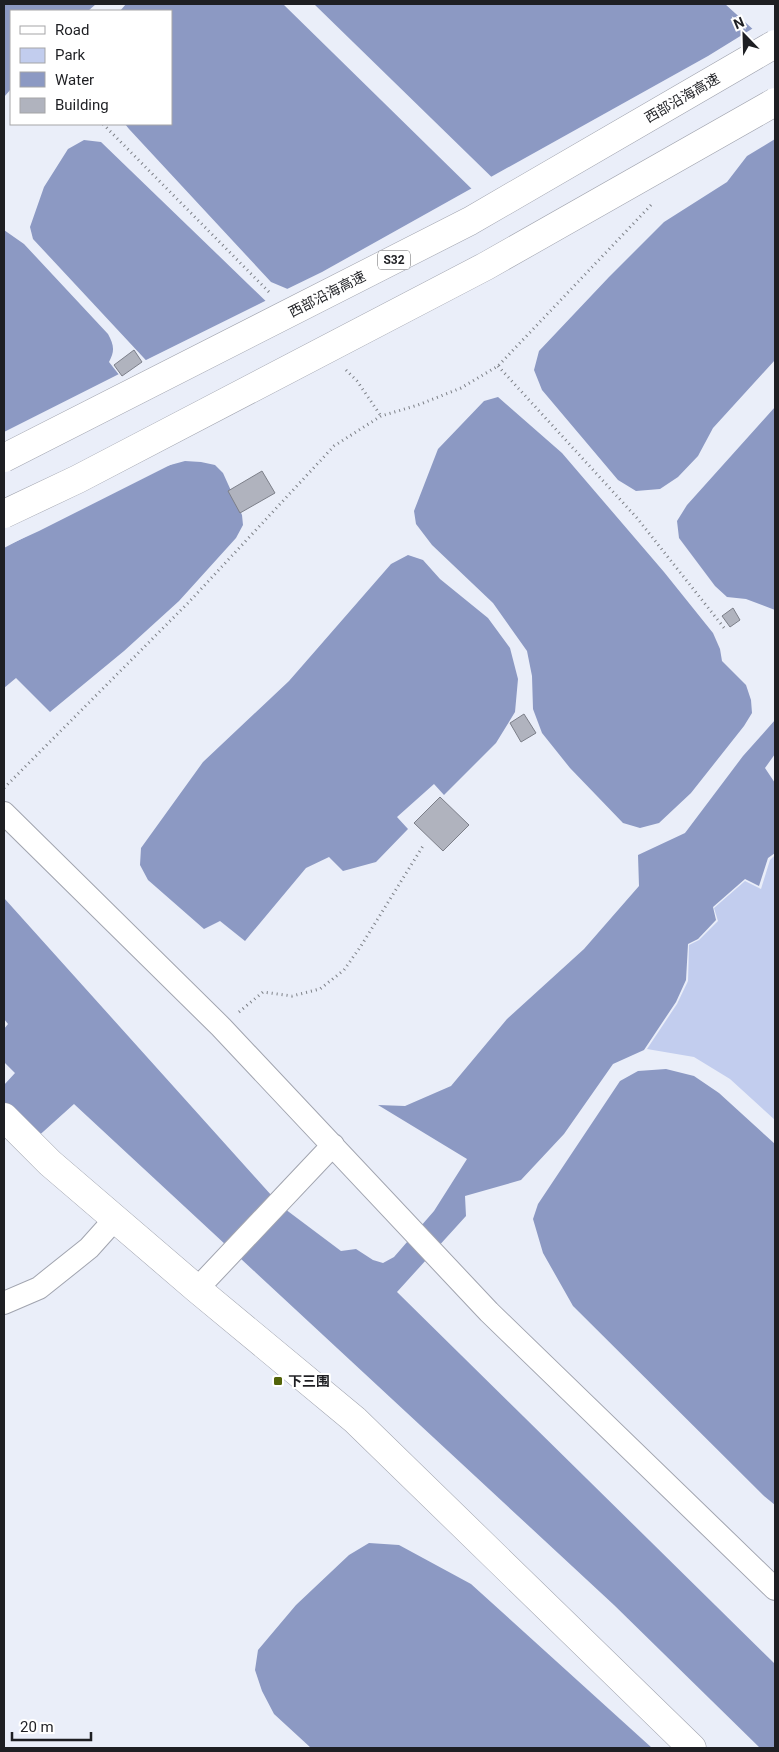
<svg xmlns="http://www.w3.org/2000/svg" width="779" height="1752" font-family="Roboto,'Noto Sans SC',sans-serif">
  <rect width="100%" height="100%" fill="#eaeef9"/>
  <path fill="#c2cdee" d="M 775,855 L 775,1120 L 730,1079 L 694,1057 L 647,1049 L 677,1004 L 688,981 L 689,945 L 699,940 L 718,921 L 714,908 L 745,881 L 761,889 L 770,860 Z"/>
  <path fill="#8c99c3" d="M 4,4 L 96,4 L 88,11 L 11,11 L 11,89 L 4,97 Z
    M 126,4 L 283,4 L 480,197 L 290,290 L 271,282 L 129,129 L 125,124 L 171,124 L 171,11 L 120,11 Z
    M 314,4 L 725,4 L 766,41 L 509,194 Z
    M 775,139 L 775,360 L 713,428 L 698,456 L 678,477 L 660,489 L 636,491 L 618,480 L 542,390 L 534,370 L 539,351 L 609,277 L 664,222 L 727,182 L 747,156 Z
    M 84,140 L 101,142 L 275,310 L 156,371 L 33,239 L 30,227 L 44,187 L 68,149 Z
    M 4,230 L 24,244 L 108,334 C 114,345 115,351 109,362 L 127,385 L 4,443 Z
    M 498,397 L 562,453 L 664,572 L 713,633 L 720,649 L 722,661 L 746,685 L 751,700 L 752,713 L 744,726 L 691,793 L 659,823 L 640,828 L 623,823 L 570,768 L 542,733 L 533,709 L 532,676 L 527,651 L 493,603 L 432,545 L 416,524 L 414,511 L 438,449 L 484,401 Z
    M 775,407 L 775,610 L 746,599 L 727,597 L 715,586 L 679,538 L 677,521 L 687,505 Z
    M 185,461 L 201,462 L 215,465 L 223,473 L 242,515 L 243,525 L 236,538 L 179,601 L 124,651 L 50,712 L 16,678 L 4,688 L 4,548 L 152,470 Z
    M 408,555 L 423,560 L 440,579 L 488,618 L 510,648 L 518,679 L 515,712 L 496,743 L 444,795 L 434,784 L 397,817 L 408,829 L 376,862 L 343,871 L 329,857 L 306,868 L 245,941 L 220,921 L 204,929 L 148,880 L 140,865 L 141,848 L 203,762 L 289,681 L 391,564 Z
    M 775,720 L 775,754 L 765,768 L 775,783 L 775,853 L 768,858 L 759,886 L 745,879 L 713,907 L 716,920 L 698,939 L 688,944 L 686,980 L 676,1002 L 644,1050 L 613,1064 L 564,1134 L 521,1180 L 465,1196 L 466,1216 L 397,1292 L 775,1664 L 775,1748 L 760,1748 L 614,1605 L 74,1104 L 34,1140 L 4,1112 L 4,1085 L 15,1073 L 4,1062 L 4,1029 L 8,1024 L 4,1019 L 4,898 L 281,1206 L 341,1251 L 356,1249 L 373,1260 L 383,1263 L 394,1257 L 434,1211 L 467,1159 L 378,1105 L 405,1106 L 451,1086 L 507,1019 L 584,949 L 639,886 L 638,855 L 685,833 L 743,756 Z
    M 666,1069 L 694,1076 L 719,1093 L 775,1144 L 775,1505 L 764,1496 L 573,1306 L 543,1253 L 533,1219 L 538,1204 L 620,1081 L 638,1071 Z
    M 369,1543 L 399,1545 L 471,1584 L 652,1748 L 311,1748 L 274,1714 L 262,1691 L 255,1670 L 258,1650 L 296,1605 L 349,1555 Z"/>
  <path fill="#eaeef9" d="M 755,27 L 768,39 L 507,196 L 489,178 L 708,56 Z
    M 474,187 L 483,196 L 481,199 L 291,292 L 285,290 L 322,272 Z
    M 267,300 L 277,309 L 155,372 L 144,361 Z
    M 121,373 L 129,384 L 4,446 L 4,432 Z
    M 182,459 L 39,531 L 4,547 L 4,545 L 56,516 L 151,468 Z"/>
  <path fill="#b0b3be" stroke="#7c7f89" d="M 134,350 L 142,362 L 122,376 L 114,365 Z
    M 262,471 L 275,493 L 240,513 L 228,491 Z
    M 733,608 L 740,620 L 730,627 L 722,616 Z
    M 524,714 L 536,733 L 521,742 L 510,723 Z
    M 440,797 L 469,825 L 443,851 L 414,823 Z"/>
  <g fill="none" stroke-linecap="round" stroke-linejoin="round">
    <defs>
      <path id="street" d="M 4,813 L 221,1027 L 489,1312 L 775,1589
        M 197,1289 L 333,1145
        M 4,1303 L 39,1288 L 89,1248 L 115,1219"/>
      <path id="secondary" d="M 4,1117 L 50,1163 L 197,1289 L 355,1420 L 692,1748"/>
    </defs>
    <use href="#street" stroke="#a1a4af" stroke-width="24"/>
    <use href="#secondary" stroke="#a1a4af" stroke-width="29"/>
    <path stroke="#7d8087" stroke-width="3" stroke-dasharray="1 4" stroke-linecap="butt" d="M 103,124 L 269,292
      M 498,366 L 637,518 L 725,629
      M 346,370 L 357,381 L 381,416
      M 4,788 L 189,602 L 334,446 L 381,416 L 418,405 L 461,388 L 498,366 L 652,204
      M 239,1012 L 263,992 L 292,996 L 320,989 L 344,970 L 361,946 L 423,846"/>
    <use href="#street" stroke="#fff" stroke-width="22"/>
    <use href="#secondary" stroke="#fff" stroke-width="28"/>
    <defs>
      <path id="highway-bridge" d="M 4,458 L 470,221 L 775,44
        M 4,514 L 78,479 L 486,266 L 775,102"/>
    </defs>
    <use href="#highway-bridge" stroke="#a1a4af" stroke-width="29" stroke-linecap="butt"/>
    <use href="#highway-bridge" stroke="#fff" stroke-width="28"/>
  </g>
  <rect fill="#526309" stroke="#fff" stroke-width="2" x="273" y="1376" width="10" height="10" rx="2.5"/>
  <g text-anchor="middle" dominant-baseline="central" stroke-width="4" stroke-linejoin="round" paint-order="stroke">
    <rect fill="#fff" stroke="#626265" stroke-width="1" x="378" y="250.5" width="32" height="19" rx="4"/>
    <g font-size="12" font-weight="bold" fill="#1e1f23">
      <text x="394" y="260">S32</text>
    </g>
    <g font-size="14" fill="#1e1f23" stroke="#fff">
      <text transform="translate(682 98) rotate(-30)">西部沿海高速</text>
      <text transform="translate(327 294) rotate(-27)">西部沿海高速</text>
    </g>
    <g font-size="14" font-weight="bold" fill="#1e1f23" stroke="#fff" text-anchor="start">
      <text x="288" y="1381">下三围</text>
    </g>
  </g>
  <rect width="779" height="1752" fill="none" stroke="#1e1f23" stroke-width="10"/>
  <rect x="10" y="10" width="162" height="115" fill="#ffffff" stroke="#a5a5a7"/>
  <rect x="20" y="26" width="25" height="8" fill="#ffffff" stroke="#a5a5a7"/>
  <text x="55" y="35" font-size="15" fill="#1e1f23">Road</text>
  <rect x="20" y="48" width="25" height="15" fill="#c2cdee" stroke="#a5a5a7"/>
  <text x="55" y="60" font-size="15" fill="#1e1f23">Park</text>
  <rect x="20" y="72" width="25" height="15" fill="#8c99c3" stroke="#a5a5a7"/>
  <text x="55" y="85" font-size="15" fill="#1e1f23">Water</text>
  <rect x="20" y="98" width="25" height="15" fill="#b0b3be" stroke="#a5a5a7"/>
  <text x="55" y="110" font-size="15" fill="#1e1f23">Building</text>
  <g transform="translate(744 35) rotate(337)" stroke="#ffffff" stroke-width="4" paint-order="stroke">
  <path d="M0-4L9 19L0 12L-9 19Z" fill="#1e1f23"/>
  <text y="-8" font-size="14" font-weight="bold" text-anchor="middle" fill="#1e1f23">N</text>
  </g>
  <path d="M12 1732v8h79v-8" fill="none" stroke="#1e1f23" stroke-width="2.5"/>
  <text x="20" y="1732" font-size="15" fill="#1e1f23" stroke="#ffffff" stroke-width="4" paint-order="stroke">20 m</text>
</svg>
